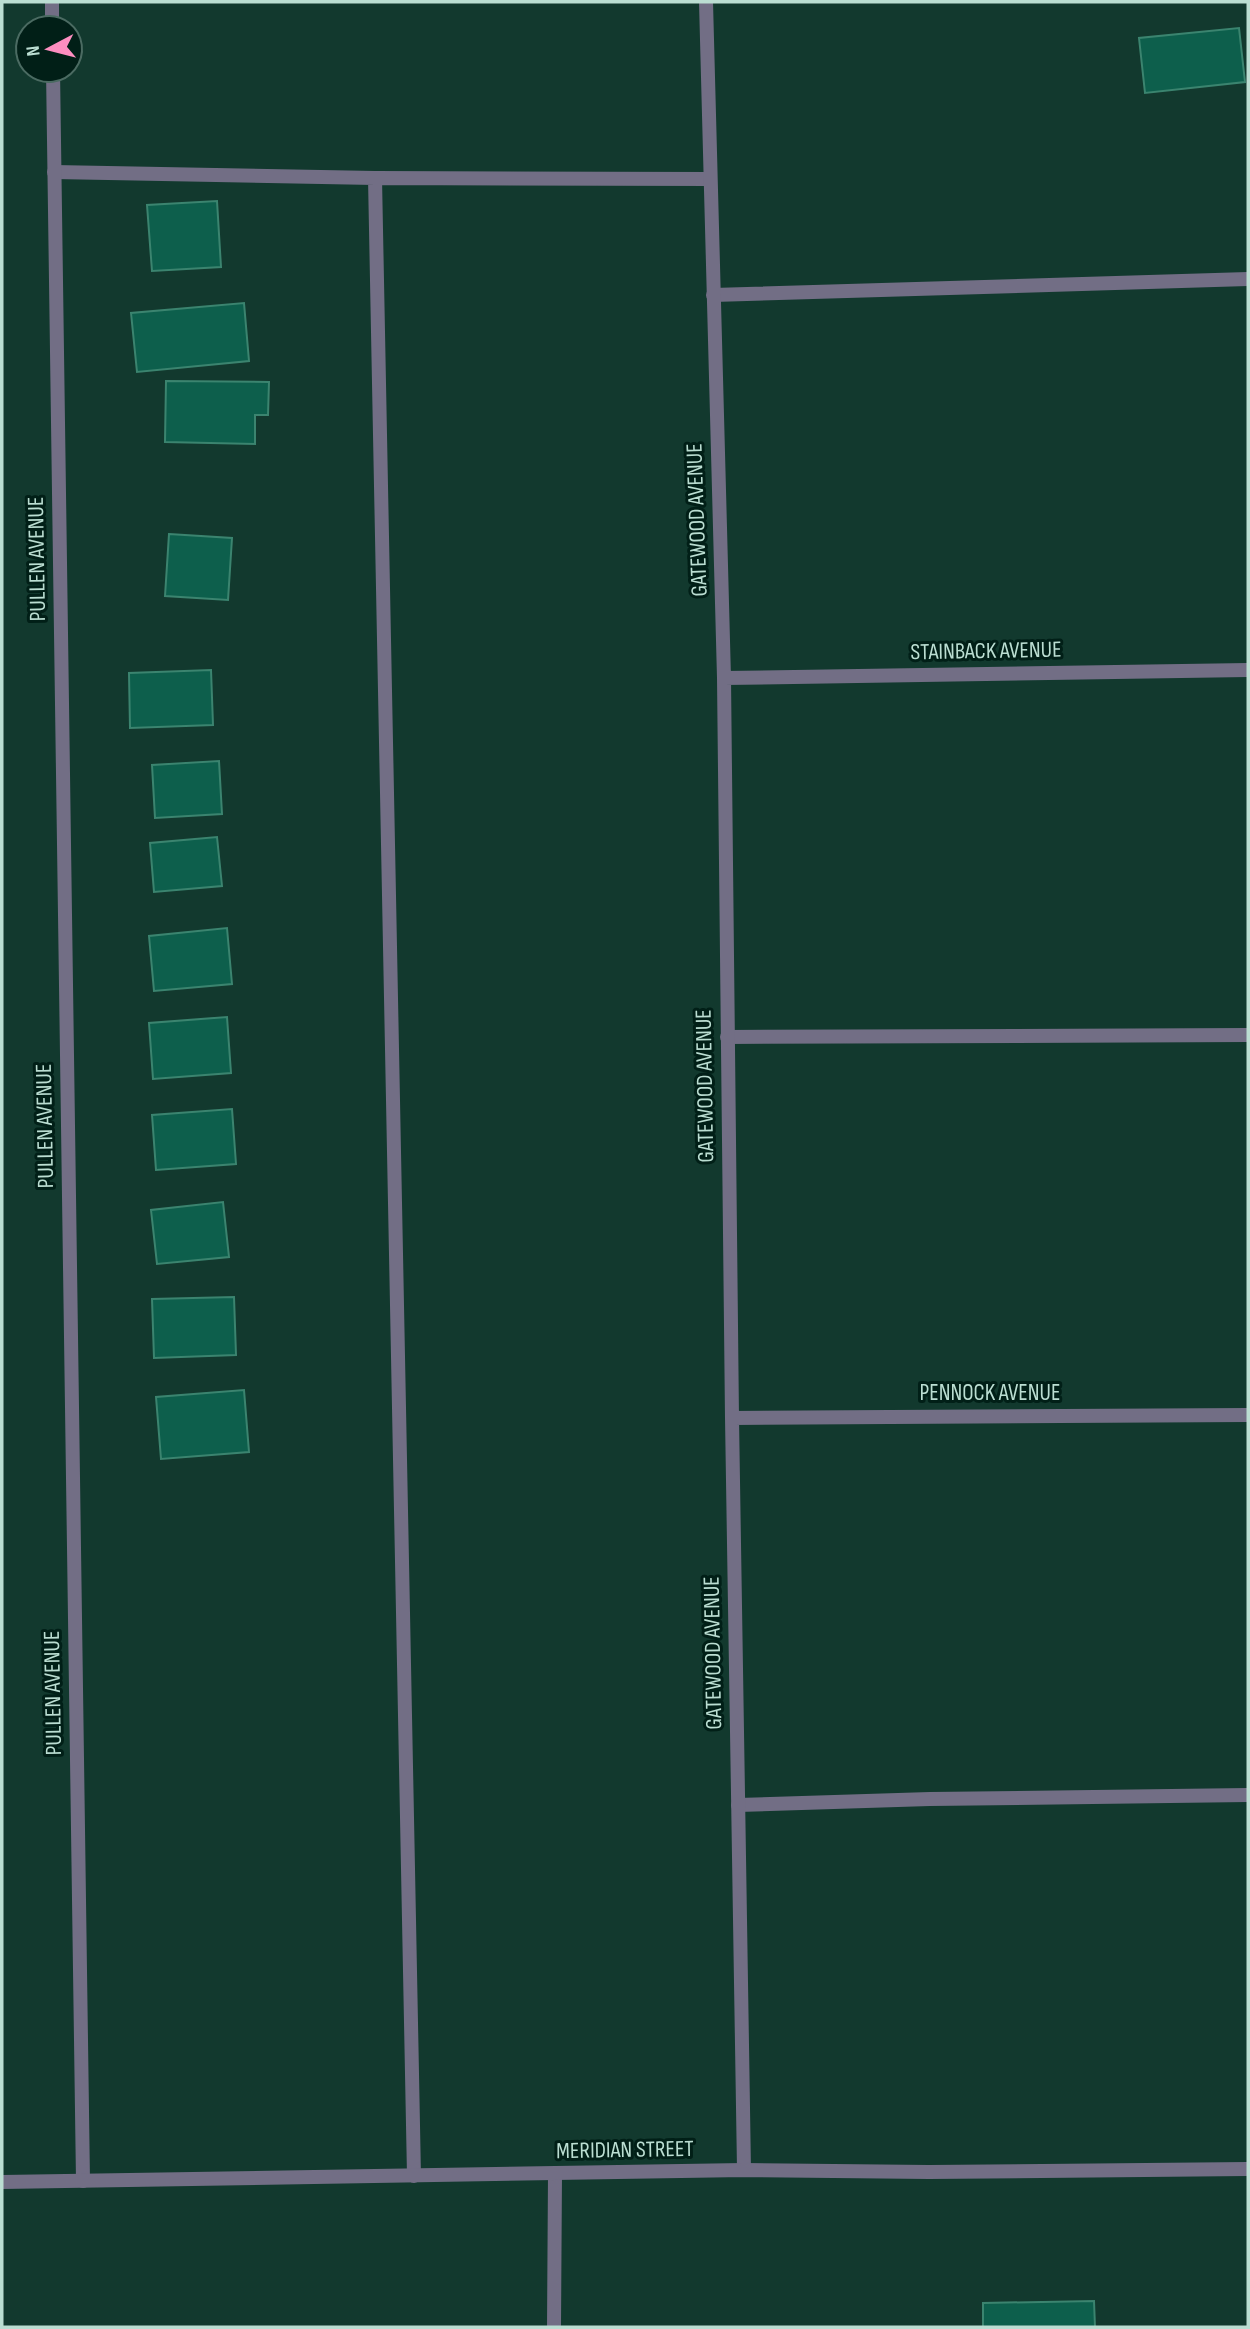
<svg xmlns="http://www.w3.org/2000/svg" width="1250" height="2329" font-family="'Sofia Sans Condensed',sans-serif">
  <rect width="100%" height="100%" fill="#12392e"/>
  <path fill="#0d5f4c" stroke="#3b846f" stroke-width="2" d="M 1239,28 L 1245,82 L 1145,93 L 1139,38 Z
    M 217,201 L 221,267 L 152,271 L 147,205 Z
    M 244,303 L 249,361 L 137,372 L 131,313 Z
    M 166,381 L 269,382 L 268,415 L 255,415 L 255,444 L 165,442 Z
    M 169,534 L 232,538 L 228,600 L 165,596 Z
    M 211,670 L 213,725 L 130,728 L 129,673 Z
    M 219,761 L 222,814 L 155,818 L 152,765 Z
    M 217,837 L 222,886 L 154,892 L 150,843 Z
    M 227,928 L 232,984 L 154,991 L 149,936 Z
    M 227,1017 L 231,1073 L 153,1079 L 149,1023 Z
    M 232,1109 L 236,1164 L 156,1170 L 152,1115 Z
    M 223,1202 L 229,1257 L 157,1264 L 151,1210 Z
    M 234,1297 L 236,1355 L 154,1358 L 152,1299 Z
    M 244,1390 L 249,1452 L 161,1459 L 156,1397 Z
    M 1094,2301 L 1095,2327 L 983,2327 L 983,2303 Z"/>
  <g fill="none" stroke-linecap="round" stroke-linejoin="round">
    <path stroke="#726e85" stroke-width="14" d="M 54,172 L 375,178 L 710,179
      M 375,178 L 414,2176
      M 713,295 L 1248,279
      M 727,1037 L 1248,1035
      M 738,1805 L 930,1799 L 1248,1795"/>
    <path stroke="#726e85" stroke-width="14" d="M 52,2 L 52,28
      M 706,2 L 724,678 L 732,1418 L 744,2170
      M 53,70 L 83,2181
      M 724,678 L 1248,670
      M 732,1418 L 1248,1415
      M 554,2327 L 555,2174"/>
    <path stroke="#726e85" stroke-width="14" d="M 2,2182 L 744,2170 L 929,2172 L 1248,2169"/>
  </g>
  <g text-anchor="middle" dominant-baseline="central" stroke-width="6" stroke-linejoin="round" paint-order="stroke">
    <g font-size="23" fill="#bbded2" stroke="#011f17">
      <text transform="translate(697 520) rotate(-92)">GATEWOOD AVENUE</text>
      <text transform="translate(37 559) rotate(-91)">PULLEN AVENUE</text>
      <text transform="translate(986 651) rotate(-1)">STAINBACK AVENUE</text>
      <text transform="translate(705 1086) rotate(-91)">GATEWOOD AVENUE</text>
      <text transform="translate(45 1126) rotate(-91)">PULLEN AVENUE</text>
      <text x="990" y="1393">PENNOCK AVENUE</text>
      <text transform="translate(713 1653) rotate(-91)">GATEWOOD AVENUE</text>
      <text transform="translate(53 1693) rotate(-91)">PULLEN AVENUE</text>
      <text transform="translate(625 2150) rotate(-1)">MERIDIAN STREET</text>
    </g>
  </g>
  <rect width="1250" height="2329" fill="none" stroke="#bbded2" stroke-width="7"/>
  <g transform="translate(49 49) rotate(263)"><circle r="33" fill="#011f17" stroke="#4b6b62" stroke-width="2"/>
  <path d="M0-5L12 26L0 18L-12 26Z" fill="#fd8ec0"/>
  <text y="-10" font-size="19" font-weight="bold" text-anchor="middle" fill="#bbded2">N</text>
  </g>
</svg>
